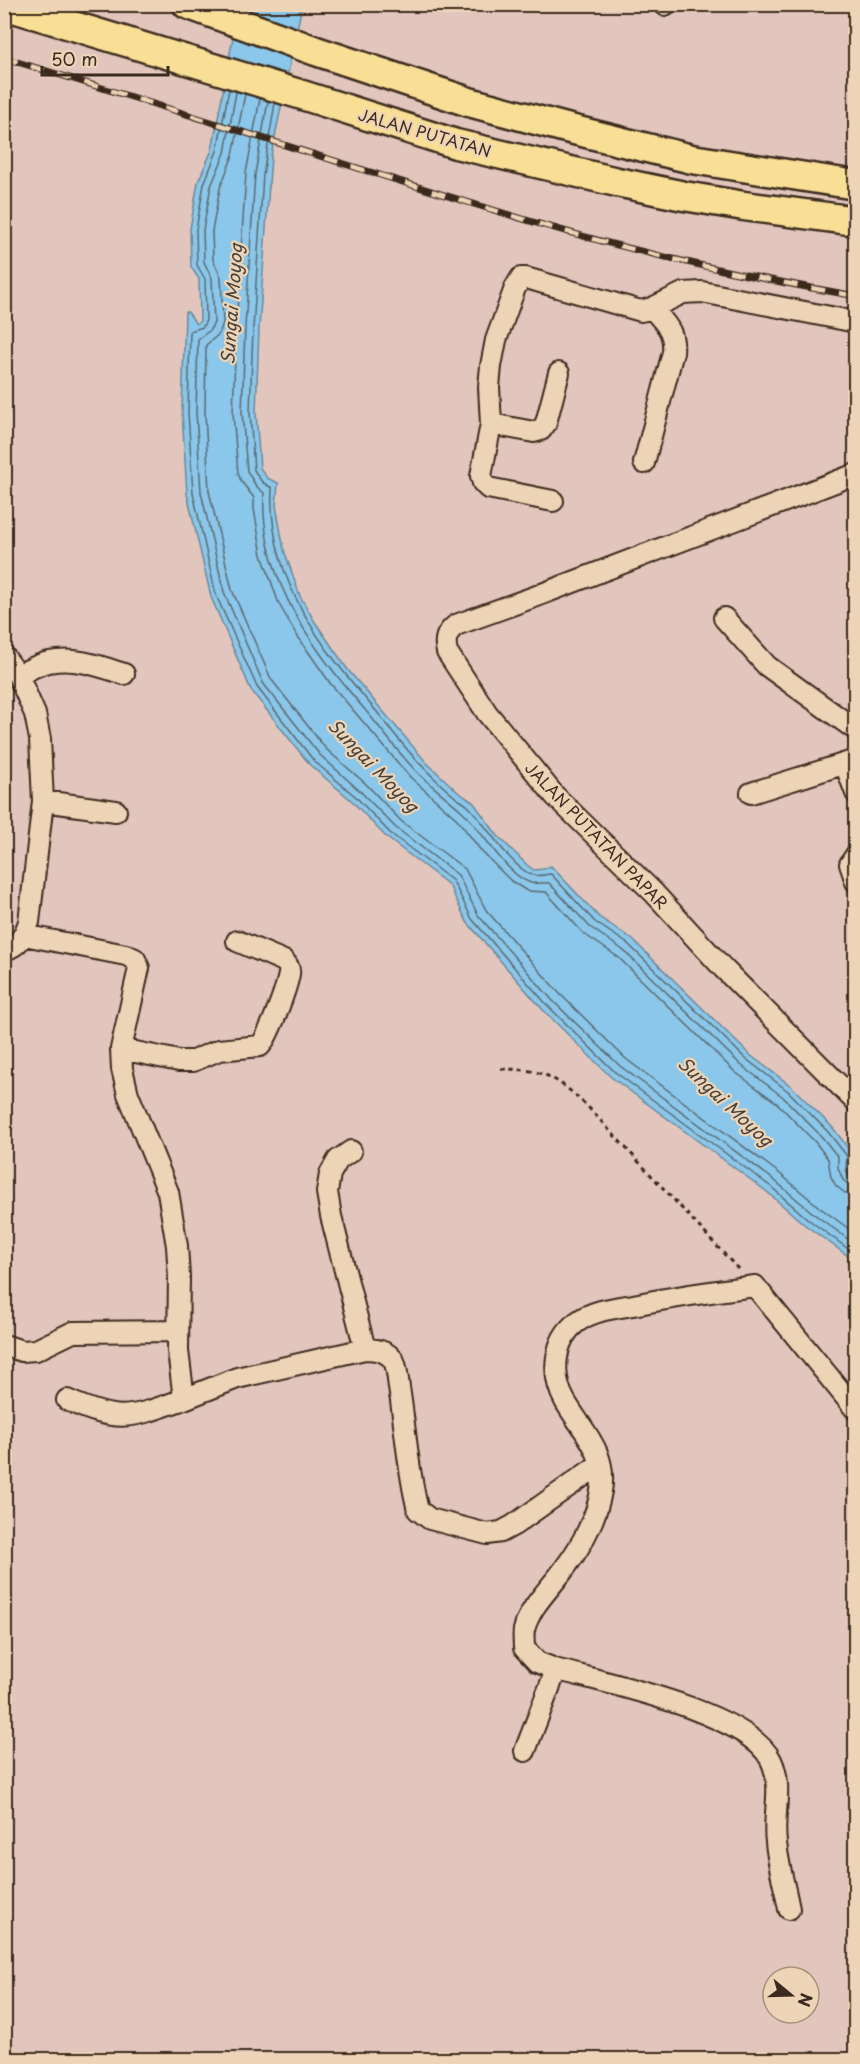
<svg xmlns="http://www.w3.org/2000/svg" width="860" height="2064" font-family="'Playpen Sans',sans-serif">
  <rect width="100%" height="100%" fill="#e2c6be"/>
  <filter id="ink" filterUnits="userSpaceOnUse"><feTurbulence type="fractalNoise" baseFrequency=".0167" numOctaves="2"/><feDisplacementMap in="SourceGraphic" scale="12" xChannelSelector="R" yChannelSelector="G"/><feConvolveMatrix kernelMatrix="1 2 1 2 8 2 1 2 1" color-interpolation-filters="sRGB"/></filter>
  <g filter="url(#ink)">
    <path fill="#8ac7ea" stroke="#6a8898" stroke-width="1.5" d="M 239,5 L 302,5 L 271,156 L 259,329 L 256,412 L 260,468 L 267,478 L 278,483 L 276,506 L 284,550 L 300,596 L 315,622 L 348,670 L 426,762 L 458,792 L 473,802 L 498,836 L 527,865 L 534,870 L 544,869 L 551,866 L 599,917 L 632,939 L 750,1055 L 791,1086 L 833,1128 L 855,1157 L 851,1165 L 855,1183 L 855,1269 L 848,1256 L 805,1225 L 766,1191 L 611,1077 L 543,1010 L 467,922 L 449,885 L 386,837 L 351,800 L 310,765 L 251,690 L 211,597 L 187,494 L 182,412 L 185,312 L 188,312 L 196,324 L 200,321 L 199,279 L 191,267 L 190,229 L 198,182 L 212,150 Z"/>
    <g fill="none" stroke-linecap="round" stroke-linejoin="round">
      <path stroke="#5b6970" stroke-width="1.5" d="M 229,89 L 217,151 L 204,184 L 196,230 L 197,265 L 205,279 L 206,320 L 203,327 L 190,331 L 188,412 L 193,493 L 216,595 L 257,687 L 314,761 L 355,796 L 390,833 L 453,881 L 472,919 L 548,1006 L 615,1072 L 770,1186 L 809,1220 L 851,1251 L 856,1257
        M 236,92 L 225,153 L 211,186 L 203,230 L 204,262 L 212,278 L 214,323 L 209,331 L 198,339 L 196,412 L 201,492 L 224,592 L 263,683 L 320,755 L 360,791 L 395,827 L 458,875 L 478,915 L 553,1001 L 620,1066 L 774,1180 L 814,1214 L 856,1245
        M 245,94 L 233,155 L 220,188 L 212,231 L 213,260 L 221,277 L 223,323 L 219,334 L 206,345 L 205,412 L 209,491 L 232,590 L 271,679 L 326,749 L 366,784 L 401,821 L 465,869 L 486,910 L 560,994 L 626,1059 L 779,1173 L 819,1207 L 856,1234
        M 260,99 L 246,173 L 236,328 L 233,413 L 238,473 L 241,481 L 254,498 L 254,509 L 262,555 L 279,604 L 296,634 L 330,683 L 410,777 L 457,819 L 482,852 L 511,881 L 527,891 L 546,892 L 584,934 L 618,957 L 735,1072 L 777,1103 L 816,1143 L 828,1159 L 831,1177 L 836,1186 L 845,1193 L 856,1195
        M 268,101 L 255,174 L 245,328 L 242,412 L 247,471 L 256,486 L 264,493 C 259,581 317,654 371,717 C 386,735 401,756 418,773 C 432,787 448,798 462,811 C 481,828 506,876 531,883 C 537,884 544,882 549,883 L 590,927 L 623,950 L 741,1065 L 783,1097 L 822,1137 L 838,1157 L 838,1168 L 843,1180 L 849,1185 L 856,1186
        M 275,103 L 263,175 L 253,329 L 250,412 L 254,470 L 262,482 L 272,488 C 267,578 321,647 377,712 C 392,731 407,751 424,768 C 433,777 443,787 454,796 C 458,800 464,802 468,806 C 484,821 512,870 533,875 C 539,877 546,874 551,874 L 595,922 L 628,944 L 746,1059 L 788,1091 L 828,1132 L 847,1156 C 847,1164 842,1177 856,1178"/>
      <defs>
        <path id="minor" d="M 665,5 L 665,4
          M 491,424 L 534,432 L 541,430 L 546,423 L 559,373
          M 644,463 L 673,352 C 675,330 665,324 652,308
          M 856,474 L 534,597 L 456,625 C 446,633 444,640 447,652 L 487,713 L 555,796 L 654,893 L 723,968 L 856,1102
          M 553,501 L 488,488 L 483,483 L 481,476 L 491,424 L 489,387 L 491,366 L 496,340 L 515,288 L 521,278 L 526,278 L 641,311 L 652,308 L 683,293 L 702,292 L 856,322
          M 724,618 L 767,666 L 856,730
          M 4,656 L 18,675 L 35,714 L 40,739 L 43,801 L 29,922 C 24,936 19,946 4,950
          M 18,675 C 27,671 38,664 49,662 C 76,657 99,666 124,674
          M 845,764 L 856,793
          M 751,793 L 856,760
          M 43,801 L 116,811
          M 856,855 L 850,864 L 856,882
          M 24,935 L 126,955 L 135,959 L 139,968 L 121,1049 L 122,1069 L 128,1094 L 168,1192 L 177,1246 L 179,1277 L 178,1351 L 184,1399 L 237,1378 L 365,1349 C 376,1349 388,1351 394,1361 C 398,1370 398,1384 400,1394 C 406,1433 408,1472 418,1510 L 430,1519 L 487,1534 L 501,1532 L 514,1525 L 600,1464
          M 121,1049 L 179,1061 L 193,1061 L 219,1050 L 260,1046 C 269,1036 287,987 289,974 C 290,968 288,965 284,961 L 237,941
          M 351,1151 L 338,1160 L 330,1174 L 327,1192 L 331,1216 L 365,1349
          M 4,1345 L 22,1351 L 36,1350 L 73,1332 L 178,1331
          M 67,1400 C 121,1424 130,1418 184,1399
          M 525,1751 L 553,1678 L 555,1669
          M 789,1909 C 785,1887 778,1865 776,1842 C 772,1815 784,1787 771,1760 C 747,1712 606,1683 555,1669 L 537,1662 L 524,1648 C 524,1642 523,1635 524,1630 C 530,1605 553,1586 567,1565 C 582,1545 597,1516 601,1491 C 608,1452 582,1431 565,1401 C 551,1376 553,1340 577,1322 C 593,1310 615,1308 633,1305 C 674,1297 714,1291 755,1286 L 856,1410"/>
        <path id="highway" d="M 187,4 L 316,51 L 469,102 L 566,128 L 692,159 L 856,185
          M 4,5 L 299,94 L 456,144 L 617,182 L 684,196 L 744,206 L 856,221"/>
      </defs>
      <use href="#minor" stroke="#3b2a1e" stroke-width="24"/>
      <use href="#highway" stroke="#3b2a1e" stroke-width="33"/>
      <path stroke="#3b2a1e" stroke-width="3" stroke-dasharray="4.5 4.5" stroke-linecap="butt" d="M 501,1069 C 545,1069 556,1077 587,1106 L 739,1270"/>
      <use href="#minor" stroke="#eed4b6" stroke-width="20"/>
      <use href="#highway" stroke="#f9df96" stroke-width="28"/>
      <defs>
        <path id="rail" d="M 4,58 C 181,111 356,169 533,222 C 638,253 747,277 856,296"/>
      </defs>
      <use href="#rail" stroke="#3b2a1e" stroke-width="7"/>
      <use href="#rail" stroke="#eed4b6" stroke-width="4.5" stroke-dasharray="14" stroke-linecap="butt"/>
    </g>
  </g>
  <g text-anchor="middle" dominant-baseline="central" stroke-width="4.5" stroke-linejoin="round" paint-order="stroke">
    <g font-size="16" fill="#3b2a1e" stroke="#eed4b6">
      <text transform="translate(425 132) rotate(16)">JALAN PUTATAN</text>
      <text transform="translate(597 835) rotate(46)">JALAN PUTATAN PAPAR</text>
    </g>
    <g font-size="18" font-style="italic" fill="#47423d" stroke="#eed4b6">
      <text transform="translate(231 304) rotate(-86)">Sungai Moyog</text>
      <text transform="translate(374 765) rotate(46)">Sungai Moyog</text>
      <text transform="translate(726 1101) rotate(43)">Sungai Moyog</text>
    </g>
  </g>
  <rect width="860" height="2064" fill="none" stroke="#eed4b6" stroke-width="24"/>
  <rect x="12" y="12" width="836" height="2040" fill="none" stroke="#3b2a1e" stroke-width="2" filter="url(#ink)"/>
  <g transform="translate(791 1995) rotate(109)"><circle r="28" fill="#eed4b6" stroke="#a69079" stroke-width="1.5"/>
  <path d="M0-4.5L10 22L0 15L-10 22Z" fill="#3b2a1e"/>
  <text y="-9" font-size="16" font-weight="bold" text-anchor="middle" fill="#3b2a1e">N</text>
  </g>
  <path d="M42 66v9h126v-9" fill="none" stroke="#3b2a1e" stroke-width="3"/>
  <text x="51" y="66" font-size="18" fill="#3b2a1e" stroke="#eed4b6" stroke-width="4.5" paint-order="stroke">50 m</text>
</svg>
